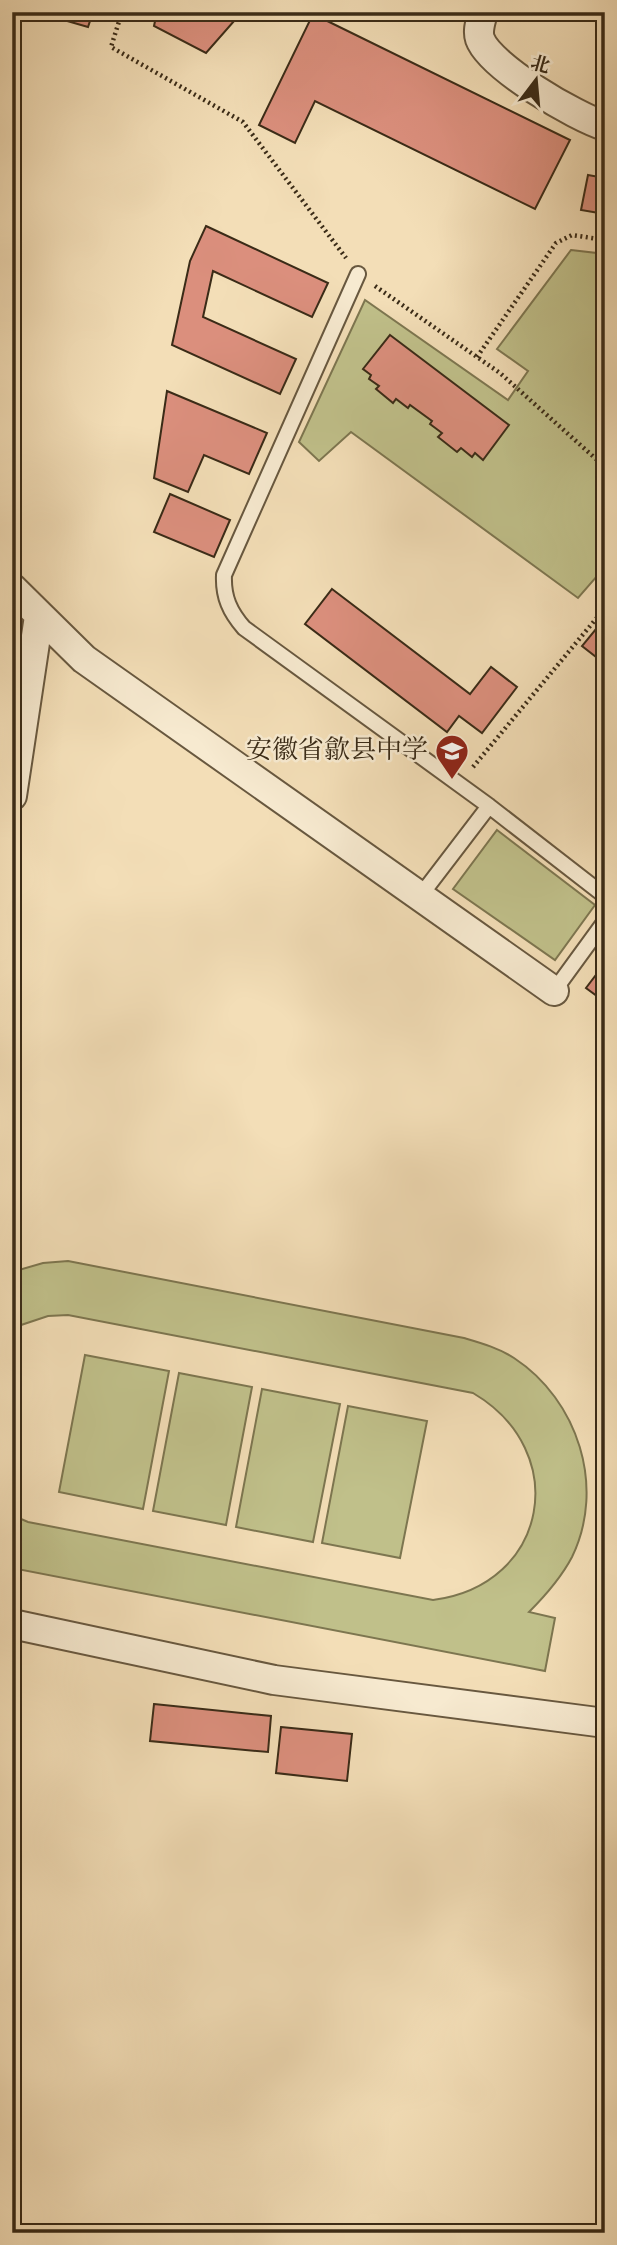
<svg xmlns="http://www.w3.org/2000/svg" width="617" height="2245" font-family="'Sorts Mill Goudy','Noto Serif SC',serif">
  <rect width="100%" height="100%" fill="#f3deb7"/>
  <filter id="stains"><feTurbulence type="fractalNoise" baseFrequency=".00286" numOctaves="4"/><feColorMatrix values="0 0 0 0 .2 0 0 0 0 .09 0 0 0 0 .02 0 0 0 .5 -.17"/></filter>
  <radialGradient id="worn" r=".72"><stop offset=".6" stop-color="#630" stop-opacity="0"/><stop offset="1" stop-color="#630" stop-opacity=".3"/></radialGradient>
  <path fill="#c0c08a" stroke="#7d7650" stroke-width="2" d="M 571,250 L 605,254 L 605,567 L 578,598 L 351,432 L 319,461 L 299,442 L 365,300 L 508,400 L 528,371 L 497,349 Z
    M 497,830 L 595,905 L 555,960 L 453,889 Z
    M 68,1261 L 464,1338 C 481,1343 499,1348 514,1358 C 578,1400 606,1487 572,1557 C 561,1578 545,1596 529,1612 L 555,1618 L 545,1671 L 12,1568 L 12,1515 L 28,1522 L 433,1600 C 549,1585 572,1451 473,1393 L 68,1315 L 48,1316 L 12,1328 L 12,1272 L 43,1263 Z
    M 85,1355 L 169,1371 L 143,1509 L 59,1492 Z
    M 179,1373 L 252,1387 L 226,1525 L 153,1511 Z
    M 262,1389 L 340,1404 L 313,1542 L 236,1527 Z
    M 348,1406 L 427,1421 L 400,1558 L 322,1543 Z"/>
  <path fill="#db8f7d" stroke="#3a2b17" stroke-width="2" d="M 36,12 L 93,12 L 88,27 Z
    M 157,12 L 242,12 L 206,53 L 154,26 Z
    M 313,14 L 570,140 L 535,209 L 315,101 L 295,143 L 259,125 Z
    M 588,175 L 605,178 L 605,214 L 581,210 Z
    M 206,226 L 328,283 L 312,317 L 213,271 L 203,317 L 296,359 L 280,394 L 172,345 L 190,261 Z
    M 390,335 L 509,425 L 483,460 L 475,453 L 472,457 L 461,448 L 457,452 L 438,437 L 442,433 L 430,424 L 432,421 L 410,405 L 408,408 L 396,399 L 393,403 L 376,389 L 379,386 L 369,379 L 371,375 L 363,369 Z
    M 167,391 L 267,433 L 249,474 L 204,455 L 188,492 L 154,478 Z
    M 170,494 L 230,520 L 214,557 L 154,532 Z
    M 332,589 L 470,694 L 491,667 L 517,687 L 482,733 L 459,716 L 447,732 L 305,624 Z
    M 605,618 L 605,664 L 582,646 Z
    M 605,963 L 605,1002 L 586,988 Z
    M 154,1704 L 271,1716 L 268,1752 L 150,1741 Z
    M 281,1727 L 352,1734 L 347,1781 L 276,1773 Z"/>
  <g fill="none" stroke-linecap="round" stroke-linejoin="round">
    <defs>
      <path id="service" d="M 358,274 L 224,575 C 223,597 230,612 244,628 L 489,806 L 605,896
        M 421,895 L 489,806
        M 554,991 L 605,921"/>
      <path id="minor" d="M 483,12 C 481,21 477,30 480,39 C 490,67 576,117 605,126
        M 12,588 L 84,659 L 554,991
        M 12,796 L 39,616
        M 12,1624 L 274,1680 L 605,1723"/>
    </defs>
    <use href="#service" stroke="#68583f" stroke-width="18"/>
    <use href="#minor" stroke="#68583f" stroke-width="32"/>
    <path stroke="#3a2b17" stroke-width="4.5" stroke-dasharray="2 3.5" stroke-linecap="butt" d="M 122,12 L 111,47 L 243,122 L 346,258
      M 375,286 L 500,373 L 605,467
      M 477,357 L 556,243 L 572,235 L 605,240
      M 473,767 L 605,608"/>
    <use href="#service" stroke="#f7ead0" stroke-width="14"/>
    <use href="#minor" stroke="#f7ead0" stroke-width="28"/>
  </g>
  <defs>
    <symbol id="school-pin" viewBox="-11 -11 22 30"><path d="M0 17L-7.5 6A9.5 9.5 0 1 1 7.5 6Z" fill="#8f2418" stroke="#f7ead0"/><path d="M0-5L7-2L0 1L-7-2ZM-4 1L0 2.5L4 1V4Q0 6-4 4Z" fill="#fff"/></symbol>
  </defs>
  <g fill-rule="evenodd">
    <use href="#school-pin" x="433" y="732" width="38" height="52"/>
  </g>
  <g text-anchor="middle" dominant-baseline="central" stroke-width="5" stroke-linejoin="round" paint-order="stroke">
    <g font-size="26" fill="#3a2b17" stroke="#f7ead0" text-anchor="end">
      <text x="428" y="751">安徽省歙县中学</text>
    </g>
  </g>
  <rect width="617" height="2245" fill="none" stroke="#f3deb7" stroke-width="42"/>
  <rect x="14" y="14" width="589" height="2217" fill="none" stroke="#3a2b17" stroke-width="3.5"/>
  <rect x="21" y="21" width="575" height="2203" fill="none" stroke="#3a2b17" stroke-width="2"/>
  <g transform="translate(536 80) rotate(16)" stroke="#f7ead0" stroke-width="5" paint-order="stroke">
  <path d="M0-5L12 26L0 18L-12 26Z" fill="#3a2b17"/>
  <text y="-10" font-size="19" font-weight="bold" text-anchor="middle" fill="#3a2b17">北</text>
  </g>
  <rect width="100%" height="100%" filter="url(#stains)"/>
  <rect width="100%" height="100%" fill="url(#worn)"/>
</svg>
